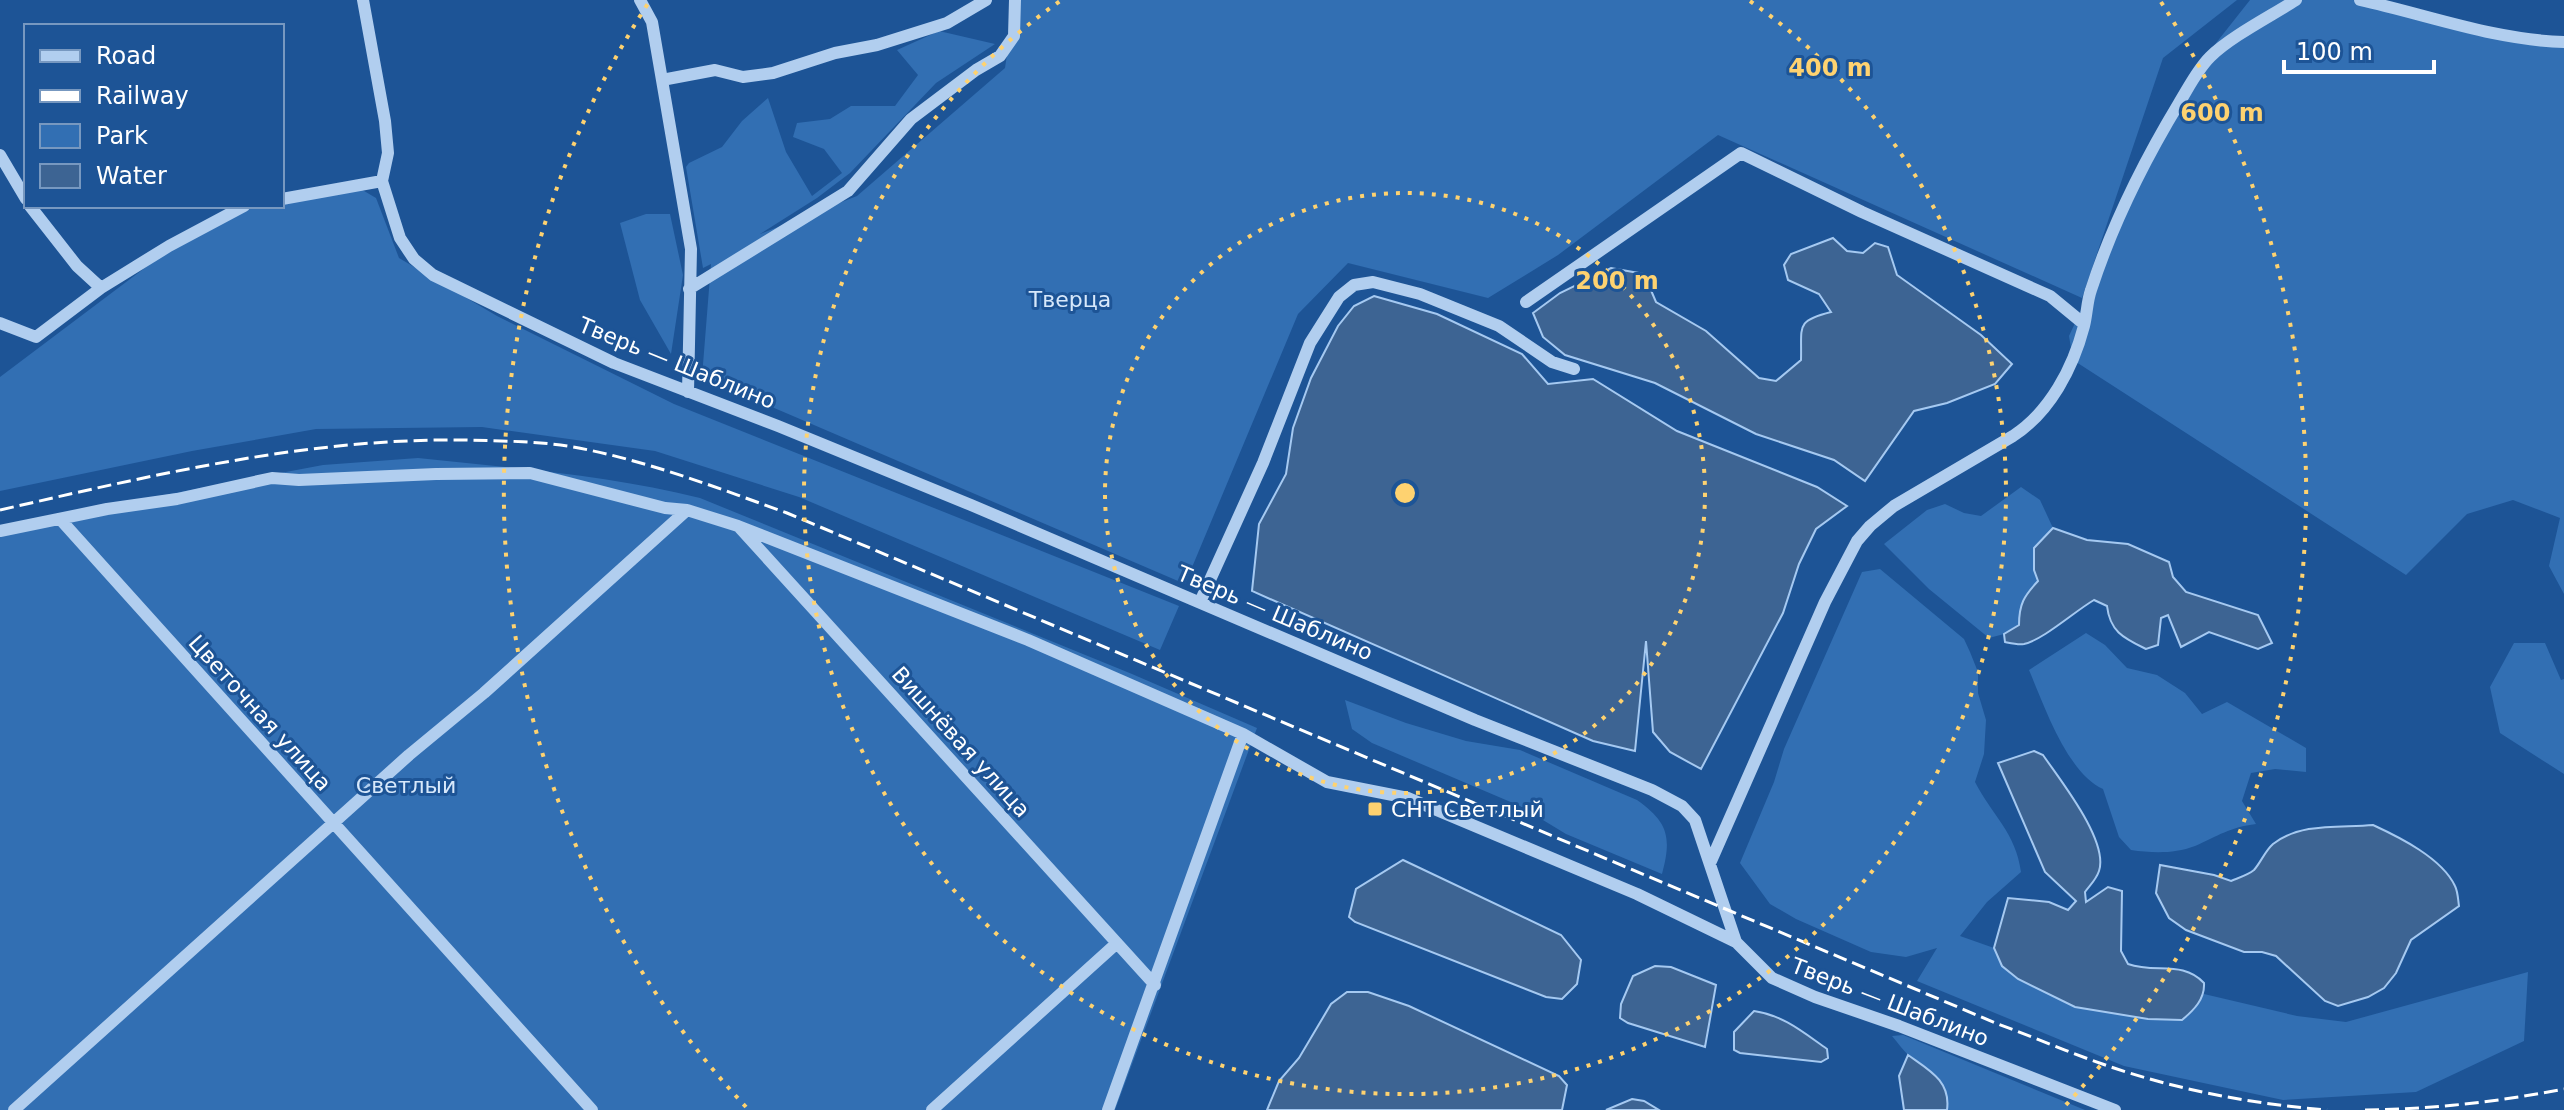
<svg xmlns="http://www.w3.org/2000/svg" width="2564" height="1110" font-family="'DejaVu Sans',sans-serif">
  <rect width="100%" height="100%" fill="#1d5496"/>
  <path fill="#326fb3" d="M 1015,0 L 2237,0 L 2163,58 L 2082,298 L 1718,135 L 1558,255 L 1488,298 L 1348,263 L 1298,314 L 1185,584 L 702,377 L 711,264 L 703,268 L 686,167 L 689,163 L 722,147 L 742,121 L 768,98 L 786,152 L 812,196 L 842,173 L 824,149 L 793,137 L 797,123 L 830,119 L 851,106 L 895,106 L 918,75 L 897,50 L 939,31 L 995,44 L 936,83 L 850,173 L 817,198 L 760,234 L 857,196 L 1005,68 Z
    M 2250,0 L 2353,0 L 2438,21 L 2564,47 L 2564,594 L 2549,566 L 2560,518 L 2513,500 L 2467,514 L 2406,575 L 2073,360 L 2069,336 L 2190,76 Z
    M 359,188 L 376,198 L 399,258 L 497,316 L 674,404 L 1179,606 L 1160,650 L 799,497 L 655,451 L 482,427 L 316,429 L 192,451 L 0,491 L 0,377 L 162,255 L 243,207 L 282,206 L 282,201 Z
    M 646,214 L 670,214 L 683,275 L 671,354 L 640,300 L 620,223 Z
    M 418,458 C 512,468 608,475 700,498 L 1132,674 L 1257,728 L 1115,1110 L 0,1110 L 0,526 L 323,465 Z
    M 2021,487 L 2040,500 L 2053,528 L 2034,548 L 2039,581 C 2024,596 2019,604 2019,625 L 2004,634 L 1989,638 L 1929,589 L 1884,544 L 1927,510 L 1945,504 L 1964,513 L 1981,516 Z
    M 1880,569 L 1964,639 L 1970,652 L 1978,672 L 1978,693 L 1986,720 L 1984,754 L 1975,782 C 1992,815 2016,833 2021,872 L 1987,902 L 1960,936 L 1994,948 L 2002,966 L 2193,1011 L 2204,994 L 2297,1016 L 2346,1022 L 2528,972 L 2524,1041 L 2416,1092 L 2283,1100 L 2124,1066 L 1917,981 L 1937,948 L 1906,957 L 1871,952 L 1796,919 L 1770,904 L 1740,863 L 1774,782 L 1784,749 L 1862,572 Z
    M 2086,633 L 2105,645 L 2127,668 L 2157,675 L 2185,693 L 2202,714 L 2227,702 L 2306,748 L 2306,772 L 2275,769 L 2251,773 L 2242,801 L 2256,824 C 2230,827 2218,836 2195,846 C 2174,854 2152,853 2131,850 L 2119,837 L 2103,789 C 2067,773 2044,705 2029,670 Z
    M 2514,643 L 2545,643 L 2561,680 L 2564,679 L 2564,774 L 2500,733 L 2490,687 Z
    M 1345,700 L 1406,723 L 1466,741 L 1520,750 L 1637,800 C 1668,822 1672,837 1662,874 L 1566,834 L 1520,806 L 1372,743 L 1352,729 Z
    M 1903,1035 L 2085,1110 L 1947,1110 C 1951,1080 1929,1073 1909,1056 C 1903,1050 1898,1043 1892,1036 Z"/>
  <path fill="#3d6493" stroke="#a5c9f1" stroke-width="2" d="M 1833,238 L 1847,251 L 1863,253 L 1875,243 L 1888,247 L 1897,275 L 1981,335 L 2012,364 L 1995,384 L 1947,403 L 1914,411 L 1865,481 L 1834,460 L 1756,434 L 1655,383 L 1565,355 L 1543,337 L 1533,313 L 1560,293 L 1611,268 L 1644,274 L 1656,302 L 1706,331 L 1759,378 L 1776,381 L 1801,360 C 1802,326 1795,321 1831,312 L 1819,294 L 1788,280 L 1784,265 L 1791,254 Z
    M 1374,296 L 1437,314 L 1522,354 L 1548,384 L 1593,379 L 1677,431 L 1817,487 L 1847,506 L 1816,529 L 1799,564 L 1783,613 L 1701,769 L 1670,752 L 1653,732 L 1646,641 L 1635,751 L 1593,741 L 1252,591 L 1259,524 L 1286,474 L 1293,428 L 1311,378 L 1338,326 L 1354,306 Z
    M 2053,528 L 2087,540 L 2128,544 L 2169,562 L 2173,577 L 2186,592 L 2258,615 L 2272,643 L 2258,649 L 2209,632 L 2181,647 L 2168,615 L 2161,618 L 2158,645 L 2146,649 C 2124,638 2110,632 2107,606 L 2094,600 C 2075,611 2043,640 2024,644 C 2018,645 2010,643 2005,642 L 2004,634 L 2019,625 C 2019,604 2024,596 2038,581 L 2034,570 L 2034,548 Z
    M 2034,751 L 2043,755 C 2060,780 2109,841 2099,871 C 2096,880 2090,885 2085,892 L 2086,902 L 2108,887 L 2122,891 L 2121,951 L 2128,964 C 2156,974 2182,960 2204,983 C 2205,999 2194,1010 2182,1020 L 2148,1019 L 2075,1007 L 2018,979 L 2002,966 L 1994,948 L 2008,898 L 2049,902 L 2068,910 L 2076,901 L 2045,872 L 1998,763 Z
    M 2373,825 C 2399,837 2442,858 2455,886 C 2458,892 2458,900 2459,906 L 2411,940 L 2396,973 L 2384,988 L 2368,997 L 2338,1006 L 2325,1001 L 2276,956 L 2262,952 L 2244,952 L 2186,930 L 2169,918 L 2156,893 L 2160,865 L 2214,875 L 2231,881 C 2238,878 2248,875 2254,870 C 2261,862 2265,851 2273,844 C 2301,822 2341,828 2373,825 Z
    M 1403,860 L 1561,935 L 1581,960 L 1577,984 L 1562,999 L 1546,997 L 1355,922 L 1349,917 L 1356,889 Z
    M 1655,966 L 1671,967 L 1716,985 L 1705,1047 L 1628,1023 L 1620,1018 L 1621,1004 L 1633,976 Z
    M 1347,992 L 1368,992 L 1409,1006 L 1559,1076 L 1567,1085 L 1562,1110 L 1267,1110 L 1279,1081 L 1299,1058 L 1331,1004 Z
    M 1754,1011 C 1783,1015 1804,1033 1827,1049 L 1828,1058 L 1821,1062 L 1740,1053 L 1734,1050 L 1734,1032 Z
    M 1908,1055 C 1929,1070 1951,1081 1947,1110 L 1904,1110 L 1899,1076 Z
    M 1632,1099 L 1644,1101 L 1659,1110 L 1606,1110 Z"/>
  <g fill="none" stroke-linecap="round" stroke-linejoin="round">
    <path stroke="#b1ceef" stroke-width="12" d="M 363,0 L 385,121 L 388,153 L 382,181 L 400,238 L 414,259 L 433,275 L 614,363 L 778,426 L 971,505 L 1475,720 L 1652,790 L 1682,806 L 1695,820 L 1736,942 L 1772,978 L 1815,997 L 1899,1026 L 2115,1110
      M 640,0 L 652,22 L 691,249 L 688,392
      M 2360,0 C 2428,15 2494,40 2564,42
      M 662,80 L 715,70 L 743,77 L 773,73 L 835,53 L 877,45 L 947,23 L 986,0
      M 0,155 L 26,199
      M 282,199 L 382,181
      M 30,206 L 77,266 L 101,288
      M 689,289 L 848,191 L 911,119 L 976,70 L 1000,56 L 1014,36 L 1015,0
      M 1526,302 L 1741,153 L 1862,212 L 2050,296 L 2084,324
      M 0,323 L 36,337 L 101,288 L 169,246 L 244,206
      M 60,519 L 592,1110
      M 740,528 L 1155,985
      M 0,531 L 107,509 L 177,499 L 272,478 L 299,480 L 436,474 L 530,473 L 665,508 L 687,510
      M 1200,602 L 1263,463 L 1310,343 L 1339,297 L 1354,285 L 1373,282 L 1420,294 L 1499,326 L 1552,362 L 1574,369
      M 1711,861 L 1825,602 L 1857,541 L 1870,526 L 1894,506 L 2013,436 C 2050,412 2073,368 2084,326 C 2087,314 2087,301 2091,290 C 2112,225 2144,161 2179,103 C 2189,87 2197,70 2210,57 C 2230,37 2271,16 2296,0
      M 14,1110 L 409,755 L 484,693 L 687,510 L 738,526 L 1028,640 L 1243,734 L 1327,782 L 1408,798 L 1637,894 L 1736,942
      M 932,1110 L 1117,943
      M 1108,1110 L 1243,734"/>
    <path stroke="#fff" stroke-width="3" stroke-dasharray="14 6" stroke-linecap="butt" d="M 0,510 C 154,475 306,438 465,440 C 499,441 534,441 568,446 C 643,459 715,487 787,513 L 1998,1024 C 2036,1038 2075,1055 2114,1068 C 2183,1091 2254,1104 2327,1110
      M 2365,1110 C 2432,1109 2498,1102 2564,1089"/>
  </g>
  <g fill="none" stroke="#fed270" stroke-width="4" stroke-dasharray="4 8">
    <circle cx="1405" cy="493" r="300"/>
    <path d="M1750 1A601 601 0 1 1 1060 1"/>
    <path d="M746 1107A901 901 0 0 1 649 2M2161 2A901 901 0 0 1 2064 1107"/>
  </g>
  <rect fill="#fed270" stroke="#1d5496" stroke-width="3" x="1367" y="801" width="16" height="16" rx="4"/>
  <g text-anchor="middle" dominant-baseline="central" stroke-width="6" stroke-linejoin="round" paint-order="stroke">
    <g font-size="22" fill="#d7e8fb" stroke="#1d5496">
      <text x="1070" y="299">Тверца</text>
      <text x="406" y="785">Светлый</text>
    </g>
    <g font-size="22" fill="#fff" stroke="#1d5496">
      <text transform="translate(677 363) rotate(22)">Тверь — Шаблино</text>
      <text transform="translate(1275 613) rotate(23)">Тверь — Шаблино</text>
      <text transform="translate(260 713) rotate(48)">Цветочная улица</text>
      <text transform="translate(961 742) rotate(48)">Вишнёвая улица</text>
      <text transform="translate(1890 1002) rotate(21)">Тверь — Шаблино</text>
    </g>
    <g font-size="22" fill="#fff" stroke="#1d5496" text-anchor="start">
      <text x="1391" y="809">СНТ Светлый</text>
    </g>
  </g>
  <circle cx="1405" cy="493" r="12" fill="#fed270" stroke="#1d5496" stroke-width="4"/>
  <g font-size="24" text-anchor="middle" font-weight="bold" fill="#fed270" stroke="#1d5496" stroke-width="6" stroke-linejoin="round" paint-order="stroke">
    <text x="1830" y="76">400 m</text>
    <text x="2222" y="121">600 m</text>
    <text x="1617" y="289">200 m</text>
  </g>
  <rect x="24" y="24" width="260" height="184" fill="#1d5496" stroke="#7798c0" stroke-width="2"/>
  <rect x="40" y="50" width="40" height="12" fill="#b1ceef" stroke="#7798c0" stroke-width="2"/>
  <text x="96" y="64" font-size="24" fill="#ffffff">Road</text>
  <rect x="40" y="90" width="40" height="12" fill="#ffffff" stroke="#7798c0" stroke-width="2"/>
  <text x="96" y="104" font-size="24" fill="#ffffff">Railway</text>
  <rect x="40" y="124" width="40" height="24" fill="#326fb3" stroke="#7798c0" stroke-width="2"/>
  <text x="96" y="144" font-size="24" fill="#ffffff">Park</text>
  <rect x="40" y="164" width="40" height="24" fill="#3d6493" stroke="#7798c0" stroke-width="2"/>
  <text x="96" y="184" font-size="24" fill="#ffffff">Water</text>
  <path d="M2284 60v12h150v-12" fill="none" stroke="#ffffff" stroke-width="4"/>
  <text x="2296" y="60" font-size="24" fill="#ffffff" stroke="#1d5496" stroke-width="6" paint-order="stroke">100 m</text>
</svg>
